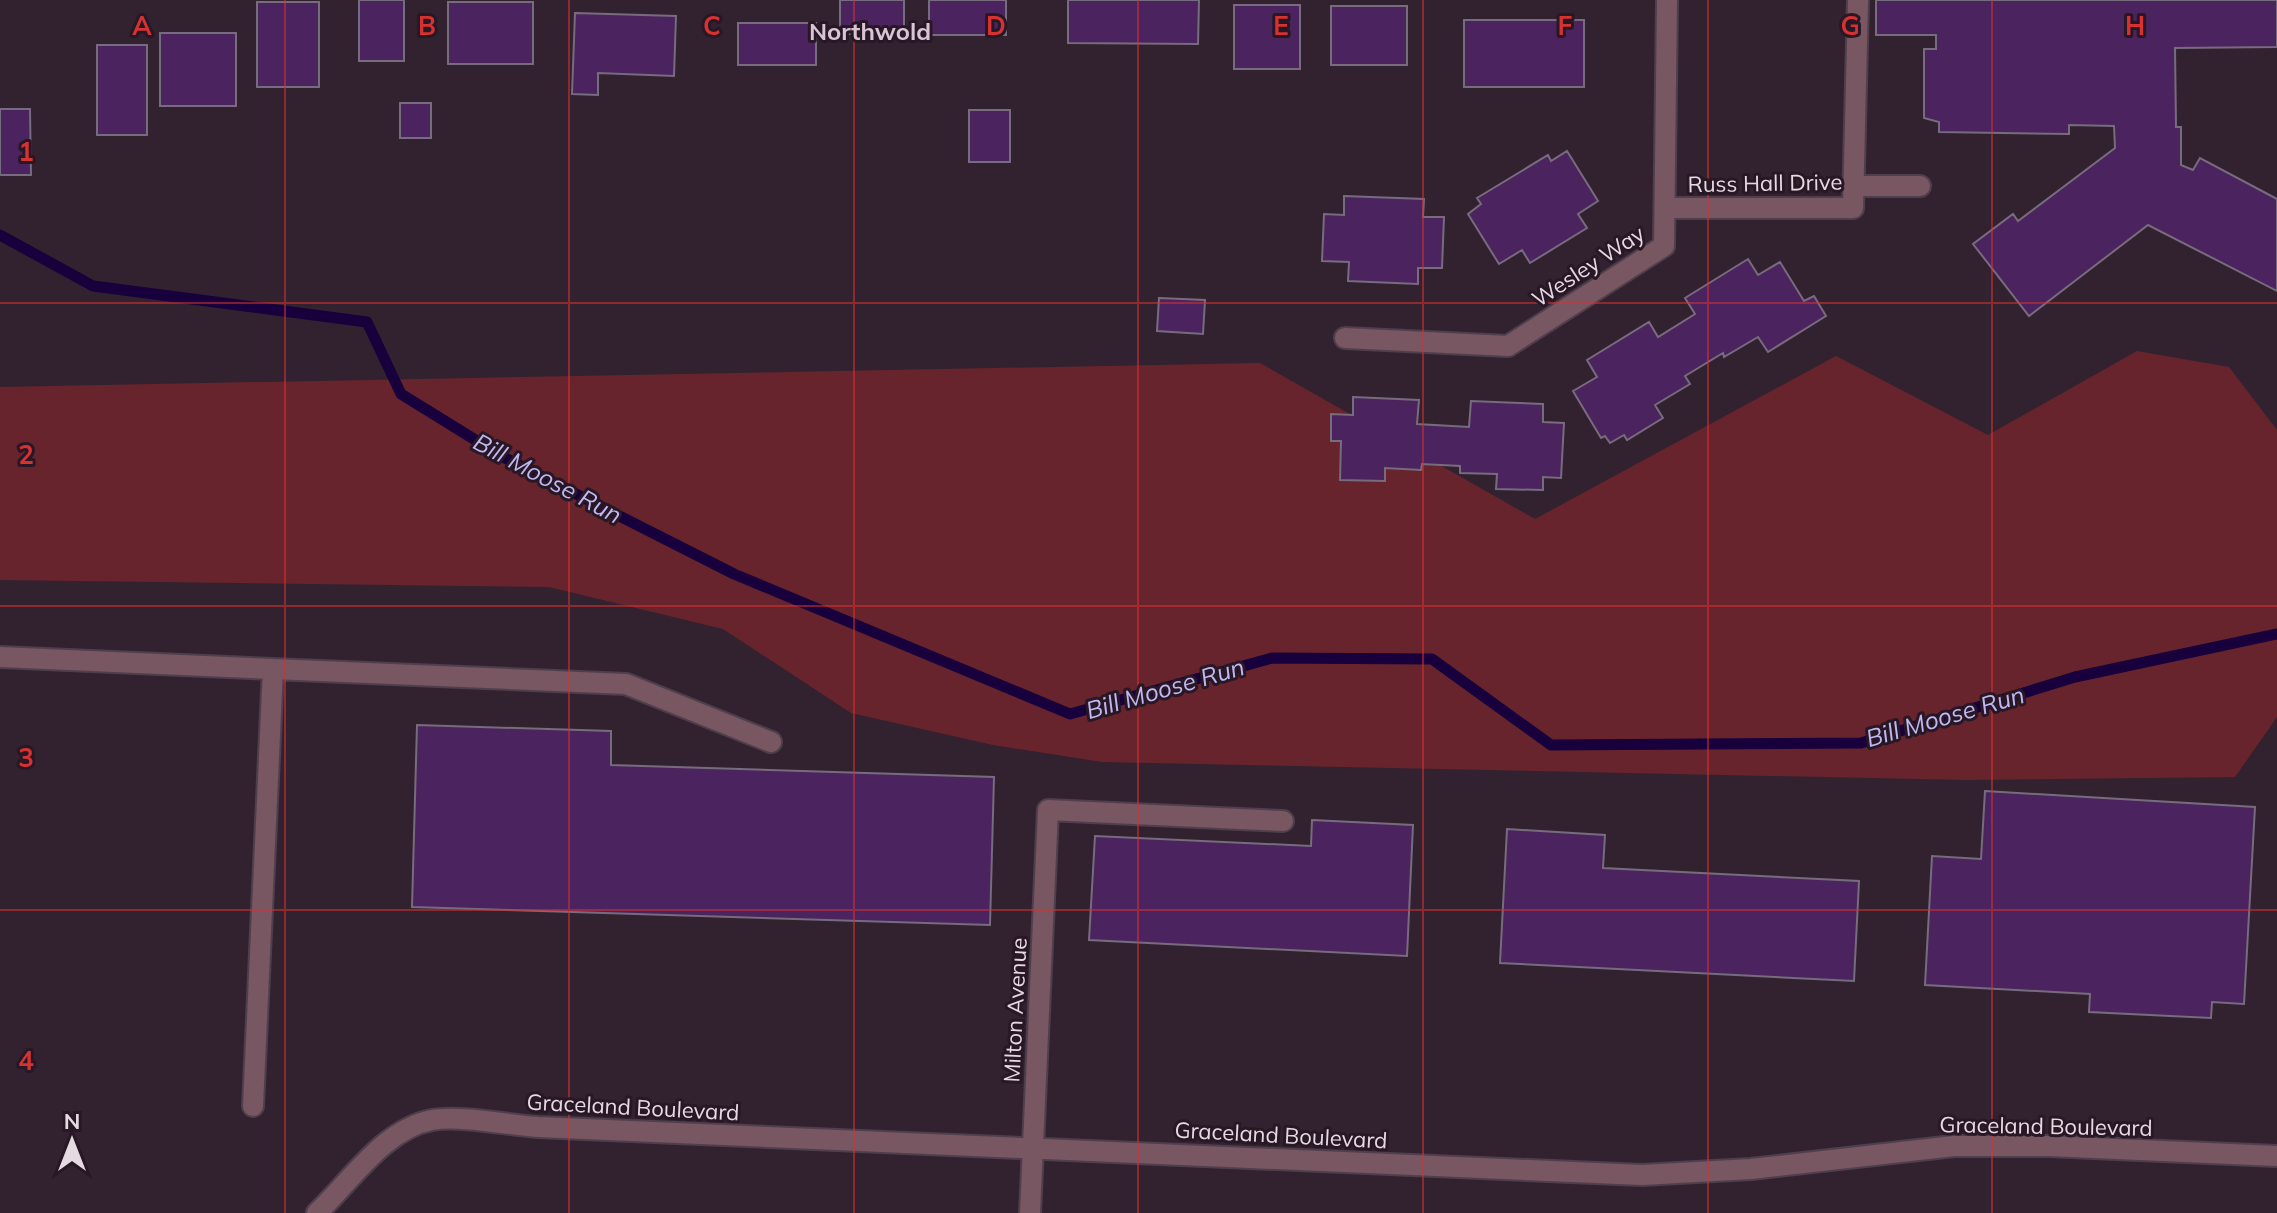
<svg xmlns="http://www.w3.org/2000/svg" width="2277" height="1213" font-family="Mulish,sans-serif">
  <rect width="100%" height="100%" fill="#32222f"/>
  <path fill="#68242d" d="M 2137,351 L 2229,367 L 2277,430 L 2277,717 L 2235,777 L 1966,780 L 1102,762 L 993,745 L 851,713 L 723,629 L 549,587 L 0,580 L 0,387 L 1260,363 L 1535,519 L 1836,356 L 1988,435 Z"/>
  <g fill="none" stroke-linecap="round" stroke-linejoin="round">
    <path stroke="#17003b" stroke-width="11" d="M 0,235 L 93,286 L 367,322 L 401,394 L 503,457 L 734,574 L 1070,714 L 1272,658 L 1432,659 L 1551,745 L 1861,743 L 2075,677 L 2277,634"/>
  </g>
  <path fill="#4b235e" stroke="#776b7e" stroke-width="2" d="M 359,0 L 404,0 L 404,61 L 359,61 Z
    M 840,0 L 904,0 L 904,34 L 840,34 Z
    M 929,0 L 1006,0 L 1006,35 L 929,35 Z
    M 1068,0 L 1199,0 L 1198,44 L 1068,43 Z
    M 1876,0 L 2277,0 L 2277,47 L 2175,48 L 2176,127 L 2181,127 L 2181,165 L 2193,170 L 2200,158 L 2277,199 L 2277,291 L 2148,225 L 2029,316 L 1973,244 L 2013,214 L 2018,221 L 2115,148 L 2114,126 L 2069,125 L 2069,134 L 1939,132 L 1939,122 L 1924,118 L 1924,49 L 1936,49 L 1936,35 L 1876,35 Z
    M 257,2 L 319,2 L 319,87 L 257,87 Z
    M 448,2 L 533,2 L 533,64 L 448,64 Z
    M 1234,5 L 1300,5 L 1300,69 L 1234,69 Z
    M 1331,6 L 1407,6 L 1407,65 L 1331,65 Z
    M 575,13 L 676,16 L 674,76 L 598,73 L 598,95 L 572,94 Z
    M 1464,20 L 1584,20 L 1584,87 L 1464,87 Z
    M 738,23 L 816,23 L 816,65 L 738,65 Z
    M 160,33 L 236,33 L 236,106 L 160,106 Z
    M 97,45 L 147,45 L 147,135 L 97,135 Z
    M 400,103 L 431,103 L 431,138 L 400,138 Z
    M 0,109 L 30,109 L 31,175 L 0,175 Z
    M 969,110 L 1010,110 L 1010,162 L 969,162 Z
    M 1567,151 L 1598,201 L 1578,214 L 1587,228 L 1530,263 L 1522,250 L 1499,264 L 1468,214 L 1481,204 L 1477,198 L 1548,155 L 1551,161 Z
    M 1344,196 L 1424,199 L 1423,217 L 1444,217 L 1442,268 L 1418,268 L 1418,284 L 1348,281 L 1349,262 L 1322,261 L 1324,214 L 1344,215 Z
    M 1748,259 L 1758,275 L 1780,262 L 1804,301 L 1814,296 L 1826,316 L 1768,352 L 1758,337 L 1724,357 L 1723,353 L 1685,376 L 1690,384 L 1655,405 L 1663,418 L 1627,440 L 1624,435 L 1610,443 L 1605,436 L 1601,438 L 1573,391 L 1597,377 L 1587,360 L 1649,322 L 1658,337 L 1695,314 L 1685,298 Z
    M 1159,298 L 1205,300 L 1203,334 L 1157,331 Z
    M 1353,397 L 1419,400 L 1417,424 L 1469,427 L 1471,401 L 1543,404 L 1543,422 L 1564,423 L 1561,478 L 1543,477 L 1543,490 L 1496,489 L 1497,474 L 1460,473 L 1460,466 L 1422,464 L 1421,470 L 1385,468 L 1385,481 L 1340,480 L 1341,441 L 1331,441 L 1331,414 L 1353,415 Z
    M 417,725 L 611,731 L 611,765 L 994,777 L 990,925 L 412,907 Z
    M 1985,791 L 2255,807 L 2244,1004 L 2212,1002 L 2211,1018 L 2089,1012 L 2090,994 L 1925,985 L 1932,856 L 1981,859 Z
    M 1312,820 L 1413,825 L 1407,956 L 1089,940 L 1095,836 L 1311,846 Z
    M 1507,829 L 1605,835 L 1603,868 L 1859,881 L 1854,981 L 1500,963 Z"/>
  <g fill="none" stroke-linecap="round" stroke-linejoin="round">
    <defs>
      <path id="service" d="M 1853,186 L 1920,186
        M 0,657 L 273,669 L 253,1106
        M 273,669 L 626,684 L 771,742
        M 1030,1213 L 1048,810 L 1283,821"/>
      <path id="minor" d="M 1665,208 L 1853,208 L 1858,0
        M 1345,338 L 1508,346 L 1664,246 L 1667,0
        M 317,1213 C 351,1181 384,1129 432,1120 C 460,1115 508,1125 538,1127 L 1642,1175 L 1751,1169 L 1954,1146 L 2048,1146 L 2277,1156"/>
    </defs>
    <use href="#service" stroke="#4f3f4c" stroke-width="24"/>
    <use href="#minor" stroke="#4f3f4c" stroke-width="24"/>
    <use href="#service" stroke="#785662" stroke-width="20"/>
    <use href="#minor" stroke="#785662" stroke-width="20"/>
  </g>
  <path fill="none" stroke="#d73131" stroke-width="2" stroke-opacity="0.55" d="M 285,0 L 285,1213M 569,0 L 569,1213M 854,0 L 854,1213M 1138,0 L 1138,1213M 1423,0 L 1423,1213M 1708,0 L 1708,1213M 1992,0 L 1992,1213M 0,303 L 2277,303M 0,606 L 2277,606M 0,910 L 2277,910"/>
  <g text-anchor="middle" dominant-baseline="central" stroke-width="6" stroke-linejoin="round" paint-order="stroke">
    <g font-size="22" fill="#e5d9e2" stroke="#281825">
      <text transform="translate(1765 183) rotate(-1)">Russ Hall Drive</text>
      <text transform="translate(1588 266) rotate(-33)">Wesley Way</text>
      <text transform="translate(1015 1010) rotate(-87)">Milton Avenue</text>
      <text transform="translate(633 1107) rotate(3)">Graceland Boulevard</text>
      <text transform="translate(2046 1126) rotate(1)">Graceland Boulevard</text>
      <text transform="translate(1281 1135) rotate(3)">Graceland Boulevard</text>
    </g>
    <g font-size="24" font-weight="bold" fill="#d9c3d4" stroke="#281825">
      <text x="870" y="31">Northwold</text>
    </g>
    <g font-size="24" font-style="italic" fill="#c1b7f2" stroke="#281825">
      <text transform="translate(548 478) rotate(28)">Bill Moose Run</text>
      <text transform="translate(1165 688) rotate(-16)">Bill Moose Run</text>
      <text transform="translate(1945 716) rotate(-16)">Bill Moose Run</text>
    </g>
  </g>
  <g font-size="26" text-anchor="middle" font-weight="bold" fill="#d73131" stroke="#281825" stroke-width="6" stroke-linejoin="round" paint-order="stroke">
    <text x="142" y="35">A</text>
    <text x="427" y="35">B</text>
    <text x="712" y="35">C</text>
    <text x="996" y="35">D</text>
    <text x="1281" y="35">E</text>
    <text x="1565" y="35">F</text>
    <text x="1850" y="35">G</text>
    <text x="2135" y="35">H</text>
    <text x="26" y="161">1</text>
    <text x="26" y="464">2</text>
    <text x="26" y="767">3</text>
    <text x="26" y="1070">4</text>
  </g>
  <g transform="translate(72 1141)" stroke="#281825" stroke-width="6" paint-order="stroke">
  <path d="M0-6L14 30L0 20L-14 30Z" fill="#e5d9e2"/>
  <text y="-12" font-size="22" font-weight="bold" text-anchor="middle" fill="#e5d9e2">N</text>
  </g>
</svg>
